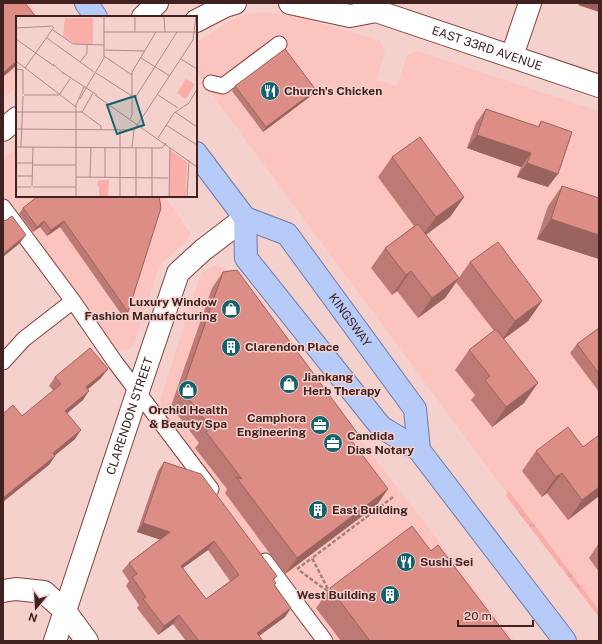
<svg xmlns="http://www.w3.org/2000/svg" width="602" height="644" font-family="'Public Sans',sans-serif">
  <defs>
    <pattern id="grass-tufts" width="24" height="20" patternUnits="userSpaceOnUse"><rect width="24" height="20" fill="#f9afa7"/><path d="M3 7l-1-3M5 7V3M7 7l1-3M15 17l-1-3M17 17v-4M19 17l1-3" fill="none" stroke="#d7968f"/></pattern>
  </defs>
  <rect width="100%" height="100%" fill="#f4d1cd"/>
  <path fill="#fcc4be" d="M 3,3 L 29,3 L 40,17 L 17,17 L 17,87 L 3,98 Z
    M 263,12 L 298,17 L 379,40 L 385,50 L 377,80 L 397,86 L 407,56 L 410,54 L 417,51 L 599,111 L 599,605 L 593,610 L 196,73 L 196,43 L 197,42 L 228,22 L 244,15 Z
    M 17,148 L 17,196 L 165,196 L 191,234 L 186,242 L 162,263 L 158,270 L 134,344 L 131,348 L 127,350 L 119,349 L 115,362 L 3,207 L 3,159 Z
    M 215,266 L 223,267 L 229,270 L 234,274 L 515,641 L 325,641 L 164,427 L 168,416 L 162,407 L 160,400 L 199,279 L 202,273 L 208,269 Z"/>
  <path fill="url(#grass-tufts)" d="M 508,490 L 599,610 L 599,617 L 506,496 Z"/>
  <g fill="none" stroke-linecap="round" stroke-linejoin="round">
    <defs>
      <path id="service" d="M 211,83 L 223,86 L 279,44
        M 3,207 L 73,301 L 115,362 L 211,489
        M 3,362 L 24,339 L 73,301
        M 265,561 L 325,641"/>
      <g id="minor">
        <path d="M 3,591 L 16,589 L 44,592 L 65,611 L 87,641"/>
        <path id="s1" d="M 55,641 L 138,391 L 178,273 L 203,250 L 245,218"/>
      </g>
      <g id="tertiary">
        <path d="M 290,3 L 350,16 L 376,11"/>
        <path id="s2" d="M 366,3 L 376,11 L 599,86"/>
        <path d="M 143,17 L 157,3"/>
        <path d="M 196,21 L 225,6 L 235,3"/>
        <path d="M 512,56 L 530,3"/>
        <path d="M 3,130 L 17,118"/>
      </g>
      <g id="primary">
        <path d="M 86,3 L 96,17"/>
        <path id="s3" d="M 196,153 L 245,218 L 287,234 L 415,409 L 419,450"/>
        <path d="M 245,218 L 246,258 L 381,427 L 419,450 L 565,641"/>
      </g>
    </defs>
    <use href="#service" stroke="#843e39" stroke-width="17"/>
    <use href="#minor" stroke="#843e39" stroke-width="24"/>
    <use href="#tertiary" stroke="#843e39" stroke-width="24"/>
    <use href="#primary" stroke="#6f79aa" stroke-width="24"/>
    <path stroke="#a3817e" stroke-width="2.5" stroke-dasharray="4 2" stroke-linecap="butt" d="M 297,569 L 312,558
      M 300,571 L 330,593 L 312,558 L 393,497"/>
    <use href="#service" stroke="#fff" stroke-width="15"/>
    <use href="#minor" stroke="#fff" stroke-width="22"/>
    <use href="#tertiary" stroke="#fff" stroke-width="22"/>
    <use href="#primary" stroke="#b7cbf8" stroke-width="22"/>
  </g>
  <path fill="#bd7973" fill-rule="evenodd" d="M 235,86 L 316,90 L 312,95 L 263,132 L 232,91 Z
    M 486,109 L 538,127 L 541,121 L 548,187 L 517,177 L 521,167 L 467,148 L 476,123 Z
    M 392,157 L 464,197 L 450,217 L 426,235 L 459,278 L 445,298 L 418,318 L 397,291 L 392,295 L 371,268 L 385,248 L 414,226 L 378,177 Z
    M 562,186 L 599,198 L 599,259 L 537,239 L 548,206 Z
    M 159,196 L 128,312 L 124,318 L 60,227 L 47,236 L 40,227 L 33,232 L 19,214 L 23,208 Z
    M 470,262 L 542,301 L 528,321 L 504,339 L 524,403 L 492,427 L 471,400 L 475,395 L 455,370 L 469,350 L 494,331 L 456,282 Z
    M 223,272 L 352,442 L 377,505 L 285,574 L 225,493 L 227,489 L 195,448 L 199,443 L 171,406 L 212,288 Z
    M 599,328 L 599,392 L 570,353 L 577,344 Z
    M 55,377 L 101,378 L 88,389 L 83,400 L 67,413 L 75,439 L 55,455 L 49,465 L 53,390 L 49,386 Z
    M 583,447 L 599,496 L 568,520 L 547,493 L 542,497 L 522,471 L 536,451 Z
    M 164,462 L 277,576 L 274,580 L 275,585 L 291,608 L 285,617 L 259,636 L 263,641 L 186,641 L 173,624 L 158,635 L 137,608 L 139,605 L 126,586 L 129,581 L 122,571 L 129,563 L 160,539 L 137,532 L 158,471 ZM 208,550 L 230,581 L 206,599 L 183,568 Z
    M 599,543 L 599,572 L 589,558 Z
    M 431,551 L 511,641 L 341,641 L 316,608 L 330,588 Z"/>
  <path fill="#9a635e" d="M 580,3 L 599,3 L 599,12 L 578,5 Z
    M 17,61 L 17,65 L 3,77 L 3,73 Z
    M 316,90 L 312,95 L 263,132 L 266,127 Z
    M 477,135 L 531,153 L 521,167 L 467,148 Z
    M 527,163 L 558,174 L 548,187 L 517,177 Z
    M 464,197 L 450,217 L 422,237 L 436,217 Z
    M 551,219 L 599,235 L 599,259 L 537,239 Z
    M 44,221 L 40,227 L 33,232 L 37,227 Z
    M 64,221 L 60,227 L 47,236 L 51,230 Z
    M 26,235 L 19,244 L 3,257 L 3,254 Z
    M 411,271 L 397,291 L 392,295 L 406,275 Z
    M 459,278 L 445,298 L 418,318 L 432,298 Z
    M 542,301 L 528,321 L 501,341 L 515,321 Z
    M 108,369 L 101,378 L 80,396 L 86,387 Z
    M 538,383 L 524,403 L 492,427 L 506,407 Z
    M 89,391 L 83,400 L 59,420 L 65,411 Z
    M 81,430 L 75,439 L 47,462 L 53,453 Z
    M 358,434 L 347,450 L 351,440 Z
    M 55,456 L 49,465 L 3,502 L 3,498 Z
    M 562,473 L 547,493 L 542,497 L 556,477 Z
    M 599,487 L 599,496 L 568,520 L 582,500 Z
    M 388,489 L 377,505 L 285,574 L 297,558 Z
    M 143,523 L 170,532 L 164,541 L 137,532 Z
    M 214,541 L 208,550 L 174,574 L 181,566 Z
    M 291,608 L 285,617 L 252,641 L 257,633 Z
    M 179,615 L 173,624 L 158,635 L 164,626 Z"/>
  <path fill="#dc8d86" stroke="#9a635e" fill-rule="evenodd" d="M 3,3 L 25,3 L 36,17 L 17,17 L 17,61 L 3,73 Z
    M 285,49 L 316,90 L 266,127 L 235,86 Z
    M 486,109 L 539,127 L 541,121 L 572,132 L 558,174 L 527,163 L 531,153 L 477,135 Z
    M 420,137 L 464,197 L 436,217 L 392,157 Z
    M 562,186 L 599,198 L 599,235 L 551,219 Z
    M 38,196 L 159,196 L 161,208 L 128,312 L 64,221 L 51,230 L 44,221 L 37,227 L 23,208 Z
    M 12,216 L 26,235 L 3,254 L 3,219 L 5,221 Z
    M 418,224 L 459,278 L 432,298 L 411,271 L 406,275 L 385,248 Z
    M 498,242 L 542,301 L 515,321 L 470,262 Z
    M 237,270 L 358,434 L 351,440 L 388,489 L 297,558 L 236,477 L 242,479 L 206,432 L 211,428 L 182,390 L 223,272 Z
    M 599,328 L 599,374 L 577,344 Z
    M 496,329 L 538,383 L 506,407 L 485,380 L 490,376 L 469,350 Z
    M 90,348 L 108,369 L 86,387 L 89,391 L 65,411 L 81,430 L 53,453 L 55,456 L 3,498 L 3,414 L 13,405 L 22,416 L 61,384 L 55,377 Z
    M 568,427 L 583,447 L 599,435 L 599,487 L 582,500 L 562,473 L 556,477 L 536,451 Z
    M 164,462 L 201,474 L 277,576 L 273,579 L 276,583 L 274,585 L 291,608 L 257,633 L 263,641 L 199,641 L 179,615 L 164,626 L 143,599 L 146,597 L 132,577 L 137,574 L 129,563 L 170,532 L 143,523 ZM 214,541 L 239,575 L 206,599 L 181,566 Z
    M 412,526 L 431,551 L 438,545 L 511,641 L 370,641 L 330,588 Z"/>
  <defs>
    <symbol id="restaurant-disc" viewBox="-11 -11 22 22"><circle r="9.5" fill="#14626b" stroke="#f4d1cd"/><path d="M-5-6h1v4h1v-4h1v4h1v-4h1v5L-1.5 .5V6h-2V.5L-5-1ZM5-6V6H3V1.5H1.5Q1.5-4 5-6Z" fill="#fff"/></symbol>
    <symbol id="shop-disc" viewBox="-11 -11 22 22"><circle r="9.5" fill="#14626b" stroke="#f4d1cd"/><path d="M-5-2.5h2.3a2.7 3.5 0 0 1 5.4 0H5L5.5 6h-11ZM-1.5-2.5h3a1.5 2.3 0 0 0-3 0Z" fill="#fff"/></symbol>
    <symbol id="building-disc" viewBox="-11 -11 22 22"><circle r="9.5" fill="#14626b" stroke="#f4d1cd"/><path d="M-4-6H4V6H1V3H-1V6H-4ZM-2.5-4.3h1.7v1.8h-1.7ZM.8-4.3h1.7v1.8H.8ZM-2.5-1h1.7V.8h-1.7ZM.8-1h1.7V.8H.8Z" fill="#fff"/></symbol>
    <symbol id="office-disc" viewBox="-11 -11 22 22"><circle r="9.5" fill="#14626b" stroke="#f4d1cd"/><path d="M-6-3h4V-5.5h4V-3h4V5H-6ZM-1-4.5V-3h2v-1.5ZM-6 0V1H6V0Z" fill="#fff"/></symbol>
  </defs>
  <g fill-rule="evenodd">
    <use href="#restaurant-disc" x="259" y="80" width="22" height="22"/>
    <use href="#shop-disc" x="220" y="298" width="22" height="22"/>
    <use href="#building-disc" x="220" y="336" width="22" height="22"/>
    <use href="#shop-disc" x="278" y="373" width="22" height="22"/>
    <use href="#shop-disc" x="177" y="379" width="22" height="22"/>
    <use href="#office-disc" x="309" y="414" width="22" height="22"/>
    <use href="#office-disc" x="322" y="432" width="22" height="22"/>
    <use href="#building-disc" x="307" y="499" width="22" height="22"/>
    <use href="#restaurant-disc" x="395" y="551" width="22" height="22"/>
    <use href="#building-disc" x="379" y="584" width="22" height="22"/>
  </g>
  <g text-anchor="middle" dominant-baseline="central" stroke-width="3" stroke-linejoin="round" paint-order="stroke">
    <g font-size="12" fill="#422220" stroke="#f4d1cd">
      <text stroke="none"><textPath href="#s2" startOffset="130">EAST 33RD AVENUE</textPath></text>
      <text stroke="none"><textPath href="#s3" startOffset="233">KINGSWAY</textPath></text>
      <text stroke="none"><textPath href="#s1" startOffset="237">CLARENDON STREET</textPath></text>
    </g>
    <g font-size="12" font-weight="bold" fill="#422220" stroke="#f4d1cd" text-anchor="start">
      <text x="284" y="91">Church's Chicken</text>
      <text x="217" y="302" text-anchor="end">Luxury Window<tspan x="217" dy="14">Fashion Manufacturing</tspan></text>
      <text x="245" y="347">Clarendon Place</text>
      <text x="303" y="377">Jiankang<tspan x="303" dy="14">Herb Therapy</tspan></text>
      <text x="188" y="410" text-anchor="middle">Orchid Health<tspan x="188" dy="14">&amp; Beauty Spa</tspan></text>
      <text x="306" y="418" text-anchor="end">Camphora<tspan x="306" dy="14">Engineering</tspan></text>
      <text x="347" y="436">Candida<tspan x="347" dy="14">Dias Notary</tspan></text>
      <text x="332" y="510">East Building</text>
      <text x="420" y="562">Sushi Sei</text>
      <text x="376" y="595" text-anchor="end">West Building</text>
    </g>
  </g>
  <g transform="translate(16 16)">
    <rect width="181" height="181" fill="#f4d1cd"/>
    <path d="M 49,2 L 77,2 L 77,28 L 59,28 L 47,20 ZM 154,134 L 171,146 L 170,181 L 153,181 Z" fill="#f9afa7"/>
    <path d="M 58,5 L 75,5 L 75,16 L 58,16 ZM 170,63 L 179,68 L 170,83 L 161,77 ZM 157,162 L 167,162 L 167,173 L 160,170 ZM 83,164 L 93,164 L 92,180 L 83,180 L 83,170 L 81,170 Z" fill="#f9afa7"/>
    <path fill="none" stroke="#ad8b88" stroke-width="1" d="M 119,0 L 119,16M 148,0 L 149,16M 0,12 L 37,10M 37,14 L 57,28 L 88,29M 88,16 L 180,16M 31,22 L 78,56M 0,23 L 38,50M 88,34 L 129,35M 88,40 L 116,59M 125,42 L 154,60M 165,43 L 181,53M 0,45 L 60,91M 64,46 L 71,37 L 71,29M 37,48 L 48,58M 9,52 L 38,11M 0,53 L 7,54 L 7,78M 46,56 L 81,79M 80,57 L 119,82 L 161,16M 70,72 L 88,42 L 88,0M 8,79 L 43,79 L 54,63M 79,79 L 181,151M 142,79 L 162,92M 64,83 L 70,72M 0,96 L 66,96 L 85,110 L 85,114M 66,96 L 77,77M 159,96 L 181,111M 114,103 L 116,99 L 116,56 L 140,16M 150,109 L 181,129M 0,113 L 118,114M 142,122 L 158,97 L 173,87 L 181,73M 0,131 L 146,132 L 150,127M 5,131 L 7,80M 116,132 L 118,114 L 177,24 L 180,0M 0,147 L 17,147M 17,149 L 60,149M 0,160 L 16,160M 60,161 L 152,162M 74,161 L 75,131M 89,161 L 89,131M 16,170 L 17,131M 0,171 L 15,171M 17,171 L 60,171M 60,181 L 60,89 L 68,71M 104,181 L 104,114M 120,181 L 120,132M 136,181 L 136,132M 153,181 L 154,132M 171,181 L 173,144"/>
    <path fill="#14626b" fill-opacity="0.15" stroke="#14626b" stroke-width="2" d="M 119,80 L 128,109 L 101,118 L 91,89 Z"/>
    <rect width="181" height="181" fill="none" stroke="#422220" stroke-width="2"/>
  </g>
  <rect width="602" height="644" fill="none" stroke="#422220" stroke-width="8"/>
  <g transform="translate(36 608) rotate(198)" stroke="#f4d1cd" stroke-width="3" paint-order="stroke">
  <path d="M0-3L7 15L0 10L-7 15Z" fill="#422220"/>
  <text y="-6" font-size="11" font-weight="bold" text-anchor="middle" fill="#422220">N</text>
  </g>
  <path d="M458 620v6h75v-6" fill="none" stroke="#422220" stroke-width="2"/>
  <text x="464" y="620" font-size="12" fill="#422220" stroke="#f4d1cd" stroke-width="3" paint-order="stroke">20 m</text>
</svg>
